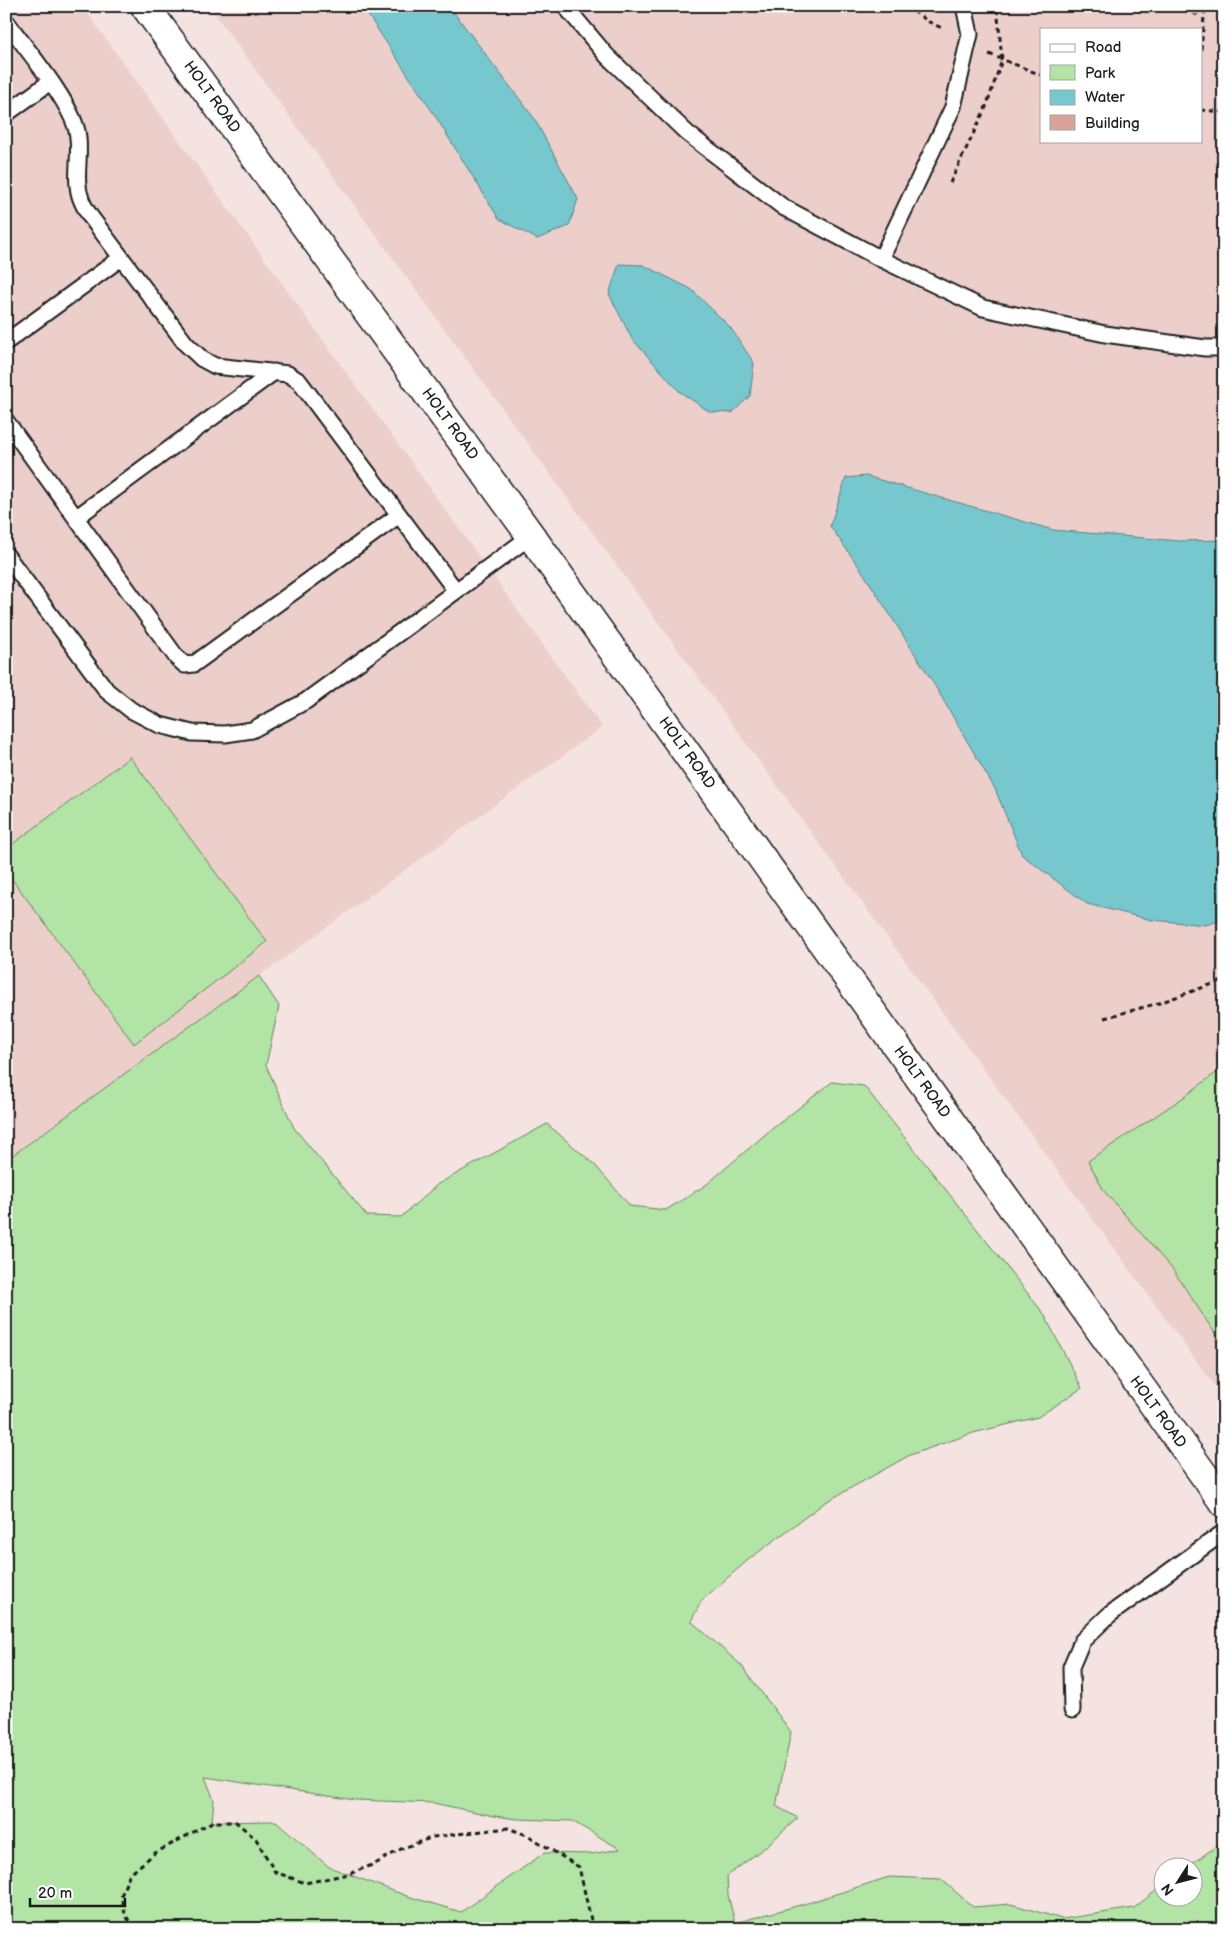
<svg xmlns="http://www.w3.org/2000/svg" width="1230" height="1935" font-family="'Balsamiq Sans',sans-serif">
  <rect width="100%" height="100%" fill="#f4e3e0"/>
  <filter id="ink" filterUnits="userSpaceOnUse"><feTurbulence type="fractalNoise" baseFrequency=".02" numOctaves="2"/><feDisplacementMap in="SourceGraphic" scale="10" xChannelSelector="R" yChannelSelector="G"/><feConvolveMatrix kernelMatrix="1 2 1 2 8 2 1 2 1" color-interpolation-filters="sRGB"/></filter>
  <g filter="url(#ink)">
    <path fill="#eccfca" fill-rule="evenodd" d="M 6,6 L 82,6 L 602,727 L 6,1160 Z
      M 209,6 L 1224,6 L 1224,1399 ZM 1041,29 L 1201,29 L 1201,141 L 1041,141 Z"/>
    <path fill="#b1e4a5" stroke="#668060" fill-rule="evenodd" d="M 130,757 L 267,942 L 134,1044 L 6,871 L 6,849 Z
      M 259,976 L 279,1006 L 266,1065 L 294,1128 L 367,1216 L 401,1217 L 438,1184 L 547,1124 L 594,1164 L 630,1206 L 666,1210 L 706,1185 L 768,1132 L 832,1082 L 864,1086 L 1044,1314 L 1082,1388 L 1038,1417 L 973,1433 L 910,1455 L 824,1503 L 748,1560 L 702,1600 L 691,1621 L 741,1665 L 791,1732 L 776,1806 L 798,1818 L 764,1848 L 727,1876 L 728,1895 L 735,1923 L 811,1902 L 889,1877 L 941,1879 L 973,1907 L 1011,1904 L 1062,1919 L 1134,1908 L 1162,1886 L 1162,1898 L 1192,1898 L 1192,1868 L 1187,1867 L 1224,1841 L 1224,1929 L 6,1929 L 6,1160 ZM 205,1777 L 355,1800 L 433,1803 L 494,1816 L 518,1819 L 572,1821 L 620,1849 L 591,1854 L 544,1853 L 461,1912 L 407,1896 L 329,1867 L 276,1821 L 212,1822 L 214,1800 Z
      M 1224,1067 L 1224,1347 L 1173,1270 L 1104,1191 L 1088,1161 L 1181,1099 Z"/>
    <path fill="#77c8ce" stroke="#538387" d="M 362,6 L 449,6 L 534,118 L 578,199 L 569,226 L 537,239 L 499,219 L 434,114 Z
      M 619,264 L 643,265 L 691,289 L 730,327 L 754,363 L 750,396 L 732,413 L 710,412 L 680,392 L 632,339 L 609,294 Z
      M 866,476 L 1053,530 L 1179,541 L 1224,540 L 1224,919 L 1206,925 L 1152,920 L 1087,904 L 1022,855 L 995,789 L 931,679 L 862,571 L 830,526 L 846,478 Z"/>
    <path fill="#daa196" stroke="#1c1c1c" d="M 1184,6 L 1204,6 L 1196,16 Z"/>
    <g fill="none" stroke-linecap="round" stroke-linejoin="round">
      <defs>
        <path id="lane" d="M 565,6 L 607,56 L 687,133 L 783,207 L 881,259 L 983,308 L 1105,334 L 1205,348 L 1224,348
          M 6,21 C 26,49 69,99 77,131 C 82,153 73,178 81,199 C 83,205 87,211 90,216 L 186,344 L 202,359 L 215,366 L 288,374 L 299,381 L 456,591
          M 6,114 L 50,82
          M 881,259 L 953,107 L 970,34 L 964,6
          M 6,342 L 121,258
          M 6,421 L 177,658 L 185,665 L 194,664 L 399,515
          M 77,517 L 274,372
          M 6,555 L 107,691 L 131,710 L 160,725 L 192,733 L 225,734 L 252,730 L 306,701 L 531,536
          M 1072,1710 L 1071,1667 L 1082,1641 L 1109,1615 L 1224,1532"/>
        <path id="secondary" d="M 145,6 L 531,536 L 1224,1503"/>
      </defs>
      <use href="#lane" stroke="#1c1c1c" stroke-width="19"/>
      <use href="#secondary" stroke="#1c1c1c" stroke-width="31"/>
      <path stroke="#1c1c1c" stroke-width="3" stroke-dasharray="5 4" stroke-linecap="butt" d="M 906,6 L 929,22 L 944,29
        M 1201,50 L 1205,6
        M 989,54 L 1041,75
        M 1201,110 L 1224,112
        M 950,183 L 986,107 L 1002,60 L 997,6
        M 1104,1018 L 1159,1003 L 1224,980
        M 6,1921 L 17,1929
        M 134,1929 L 125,1914 L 121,1896 L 129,1875 L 155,1853 L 212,1822 L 236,1822 L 256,1839 L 275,1872 L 305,1883 L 349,1874 L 375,1864 L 401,1849 L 433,1837 L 508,1828 L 529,1836 L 579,1867 L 593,1929"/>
      <use href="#lane" stroke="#fff" stroke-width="15"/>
      <use href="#secondary" stroke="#fff" stroke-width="28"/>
    </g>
  </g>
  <g text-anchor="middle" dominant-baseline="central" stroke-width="4" stroke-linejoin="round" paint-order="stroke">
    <g font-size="15" fill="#1c1c1c" stroke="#fff">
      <text transform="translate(212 97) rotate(54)">HOLT ROAD</text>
      <text transform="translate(450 424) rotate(54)">HOLT ROAD</text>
      <text transform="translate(687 753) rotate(54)">HOLT ROAD</text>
      <text transform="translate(922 1082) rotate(54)">HOLT ROAD</text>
      <text transform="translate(1158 1412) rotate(54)">HOLT ROAD</text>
    </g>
  </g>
  <rect width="1230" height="1935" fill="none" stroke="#fff" stroke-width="25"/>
  <rect x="12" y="12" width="1205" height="1910" fill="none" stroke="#1c1c1c" stroke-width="2" filter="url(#ink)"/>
  <rect x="1040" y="28" width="162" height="115" fill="#ffffff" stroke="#a4a4a4"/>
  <rect x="1050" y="44" width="25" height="8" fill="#ffffff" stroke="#a4a4a4"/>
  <text x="1085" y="52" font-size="15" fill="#1c1c1c">Road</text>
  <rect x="1050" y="65" width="25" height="15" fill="#b1e4a5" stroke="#a4a4a4"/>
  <text x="1085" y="78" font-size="15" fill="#1c1c1c">Park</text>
  <rect x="1050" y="90" width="25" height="15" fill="#77c8ce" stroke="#a4a4a4"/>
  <text x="1085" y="102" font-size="15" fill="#1c1c1c">Water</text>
  <rect x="1050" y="115" width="25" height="15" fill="#daa196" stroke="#a4a4a4"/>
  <text x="1085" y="128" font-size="15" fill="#1c1c1c">Building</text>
  <g transform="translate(1178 1882) rotate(234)"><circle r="24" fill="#ffffff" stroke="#a4a4a4"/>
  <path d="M0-4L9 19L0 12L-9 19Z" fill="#1c1c1c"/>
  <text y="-8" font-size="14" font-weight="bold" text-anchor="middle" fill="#1c1c1c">N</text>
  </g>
  <path d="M30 1898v8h95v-8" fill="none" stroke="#1c1c1c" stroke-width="2.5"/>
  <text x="38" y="1898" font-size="15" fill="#1c1c1c" stroke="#ffffff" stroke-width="4" paint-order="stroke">20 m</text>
</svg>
